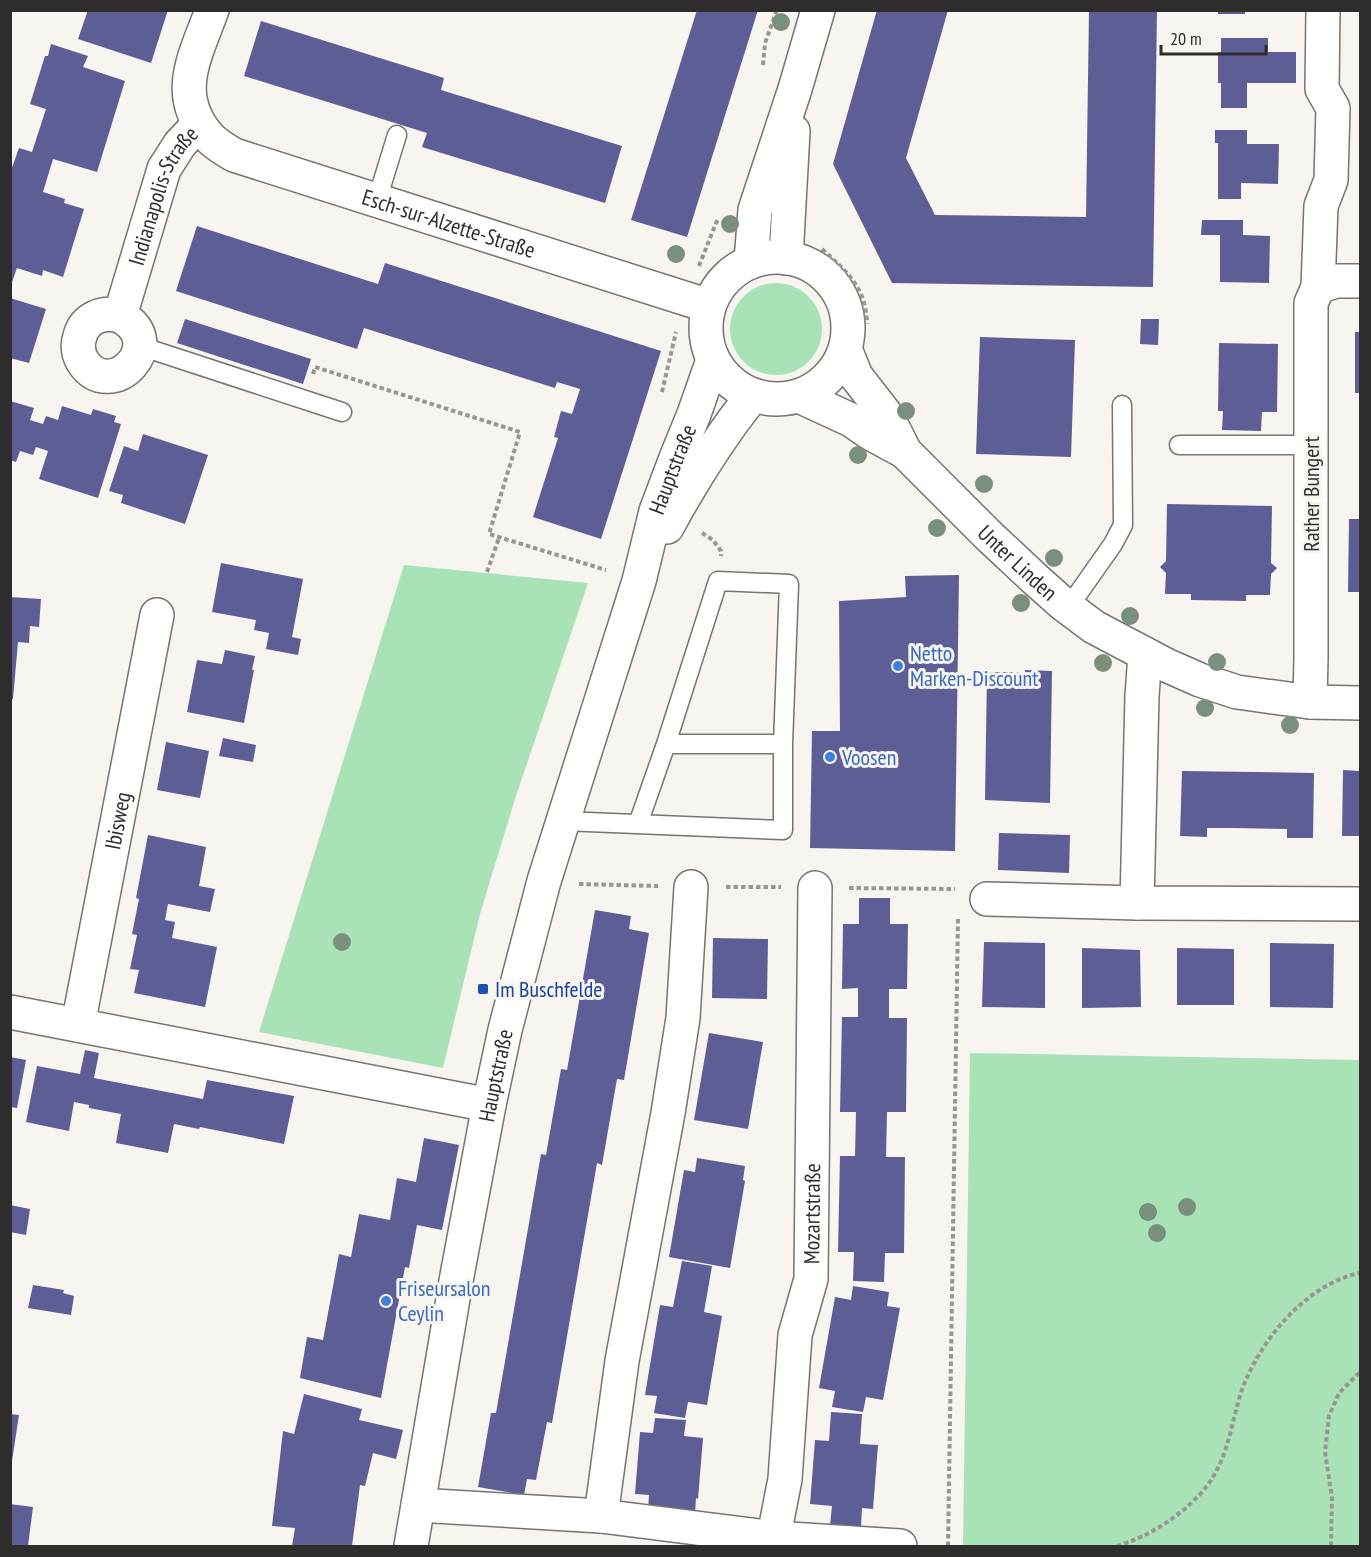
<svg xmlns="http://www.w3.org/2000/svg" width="1371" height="1557" font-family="'PT Sans Narrow',sans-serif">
  <rect width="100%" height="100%" fill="#f8f4f0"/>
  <path fill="#aae2b8" d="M730 329a46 46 0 1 1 92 0a46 46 0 1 1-92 0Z
    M 404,565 L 588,583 L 515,799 L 480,914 L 443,1068 L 259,1032 Z
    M 970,1053 L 1360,1060 L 1360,1546 L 963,1546 Z"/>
  <path fill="#5e5e97" d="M 88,10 L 168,10 L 151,63 L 78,39 Z
    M 697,10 L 758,10 L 687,237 L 631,220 Z
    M 877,10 L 948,10 L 906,158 L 935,215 L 1086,217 L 1089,10 L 1157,10 L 1153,287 L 892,283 L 833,164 Z
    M 1218,10 L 1245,10 L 1245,14 L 1218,14 Z
    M 261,21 L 444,78 L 441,90 L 622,146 L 605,203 L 422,147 L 427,133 L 244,76 Z
    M 1221,38 L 1268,38 L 1268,52 L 1296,52 L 1296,83 L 1247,83 L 1247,108 L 1221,108 L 1221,83 L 1218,83 L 1218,52 L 1221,52 Z
    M 51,44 L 88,56 L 83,67 L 125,81 L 97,172 L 53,159 L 43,192 L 65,199 L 64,203 L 84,209 L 63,277 L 43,270 L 42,276 L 17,268 L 10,288 L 10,173 L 19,148 L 32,152 L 46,109 L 30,104 L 45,56 L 48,56 Z
    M 1215,130 L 1247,130 L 1247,144 L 1279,144 L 1278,184 L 1241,183 L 1241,199 L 1218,199 L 1218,143 L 1215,143 Z
    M 1202,220 L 1243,220 L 1243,235 L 1270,236 L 1269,283 L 1220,282 L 1220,235 L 1201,235 Z
    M 197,226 L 378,284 L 385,263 L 661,351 L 601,539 L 533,517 L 558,438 L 554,437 L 561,411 L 572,414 L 580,389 L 557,382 L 555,388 L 364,328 L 357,349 L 176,291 Z
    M 10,298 L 46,309 L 29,363 L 10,358 Z
    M 185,319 L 311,359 L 303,384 L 177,343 Z
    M 1141,319 L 1159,319 L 1158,345 L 1140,344 Z
    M 1355,332 L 1360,332 L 1360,393 L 1355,393 Z
    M 980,337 L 1075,340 L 1071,457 L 976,454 Z
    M 1219,343 L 1278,344 L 1277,412 L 1262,412 L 1261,431 L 1222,430 L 1223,411 L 1218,411 Z
    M 10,401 L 34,408 L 30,420 L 43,424 L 46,416 L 58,420 L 62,406 L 91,415 L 93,409 L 116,416 L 114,422 L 121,424 L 98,498 L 39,479 L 48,451 L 36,447 L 33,455 L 20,451 L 16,462 L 10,460 Z
    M 143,434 L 208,455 L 185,524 L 121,503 L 123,495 L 109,491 L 124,446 L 138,451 Z
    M 1167,504 L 1272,506 L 1271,563 L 1277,568 L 1271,574 L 1270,595 L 1246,595 L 1246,601 L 1191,600 L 1191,594 L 1165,594 L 1166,573 L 1160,567 L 1166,561 Z
    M 1349,519 L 1360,519 L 1360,592 L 1348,592 Z
    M 221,563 L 303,579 L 292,637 L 301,639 L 298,655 L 266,649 L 269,633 L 254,630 L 256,620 L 212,612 Z
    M 959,575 L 955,851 L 810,848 L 812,731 L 840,731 L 839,601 L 906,597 L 905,576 Z
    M 10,597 L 41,599 L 39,627 L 30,626 L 29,643 L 18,642 L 13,699 L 10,699 Z
    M 225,650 L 255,656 L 252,670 L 254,670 L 244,723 L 187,712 L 197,660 L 222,664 Z
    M 1025,670 L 1052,671 L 1050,803 L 985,800 L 987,672 L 1025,672 Z
    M 223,738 L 256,745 L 253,762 L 219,756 Z
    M 166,742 L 209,751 L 200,798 L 157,790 Z
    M 1343,770 L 1360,771 L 1360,836 L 1342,836 Z
    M 1182,771 L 1314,773 L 1313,838 L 1287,838 L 1287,829 L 1234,828 L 1207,828 L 1207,837 L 1180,836 Z
    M 999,833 L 1070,835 L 1069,873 L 998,870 Z
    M 148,835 L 206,847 L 199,886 L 215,889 L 210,912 L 168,904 L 165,920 L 175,922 L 172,938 L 217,947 L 205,1007 L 134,993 L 139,970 L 130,969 L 137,935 L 132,934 L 139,899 L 136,898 Z
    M 859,898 L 890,898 L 890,924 L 908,924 L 907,989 L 889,989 L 889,1018 L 907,1018 L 906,1112 L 887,1112 L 886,1157 L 905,1157 L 904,1253 L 885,1253 L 884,1282 L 853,1281 L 854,1252 L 838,1252 L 840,1156 L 855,1156 L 856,1112 L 840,1112 L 842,1017 L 858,1017 L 858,988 L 842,989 L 843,924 L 859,924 Z
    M 595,910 L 631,916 L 629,929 L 649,933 L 624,1080 L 617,1079 L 602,1165 L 597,1163 L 552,1423 L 547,1422 L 536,1480 L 527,1479 L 524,1495 L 478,1487 L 491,1413 L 496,1413 L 541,1154 L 546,1155 L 561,1069 L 567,1070 Z
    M 713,938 L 768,939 L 767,999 L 712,998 Z
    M 984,942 L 1045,943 L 1045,1008 L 982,1007 Z
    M 1270,943 L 1334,944 L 1333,1008 L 1270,1007 Z
    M 1082,948 L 1140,950 L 1141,1007 L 1082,1008 Z
    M 1177,948 L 1234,949 L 1234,1005 L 1177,1005 Z
    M 709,1033 L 763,1042 L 748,1129 L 694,1120 Z
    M 85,1050 L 99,1053 L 94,1078 L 203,1099 L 207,1080 L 294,1096 L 284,1144 L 200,1127 L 199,1129 L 174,1124 L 168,1153 L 116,1143 L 121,1114 L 89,1108 L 89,1105 L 74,1102 L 69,1131 L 26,1122 L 37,1066 L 80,1074 Z
    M 10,1057 L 26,1060 L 17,1108 L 10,1107 Z
    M 424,1138 L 459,1145 L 442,1230 L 417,1225 L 409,1268 L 405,1267 L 381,1398 L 300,1378 L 307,1337 L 323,1340 L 339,1254 L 351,1257 L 359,1214 L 390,1220 L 397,1178 L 416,1182 Z
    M 697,1158 L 745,1166 L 743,1180 L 745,1181 L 730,1268 L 669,1257 L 684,1170 L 695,1172 Z
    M 10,1205 L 30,1209 L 26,1235 L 10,1232 Z
    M 682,1261 L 712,1266 L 704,1312 L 722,1316 L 707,1405 L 688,1402 L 685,1418 L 654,1413 L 657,1396 L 645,1395 L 660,1305 L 673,1307 Z
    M 33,1285 L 64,1290 L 63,1293 L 74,1296 L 71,1315 L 28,1308 Z
    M 853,1286 L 889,1292 L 887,1306 L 900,1308 L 883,1400 L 866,1397 L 863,1412 L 832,1407 L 835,1391 L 819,1388 L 835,1297 L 851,1300 Z
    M 304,1394 L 362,1409 L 359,1420 L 403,1430 L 396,1459 L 373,1453 L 365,1486 L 360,1485 L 352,1546 L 292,1546 L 295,1528 L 272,1526 L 283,1431 L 294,1434 Z
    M 831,1412 L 862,1414 L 860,1444 L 878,1445 L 873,1509 L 862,1508 L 861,1527 L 830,1525 L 832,1506 L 810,1504 L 815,1440 L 829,1441 Z
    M 10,1414 L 19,1415 L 12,1461 L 10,1461 Z
    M 655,1418 L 686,1420 L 684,1436 L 703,1438 L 698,1499 L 696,1498 L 695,1514 L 648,1510 L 649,1495 L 635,1494 L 640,1432 L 653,1433 Z
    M 10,1504 L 33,1507 L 28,1546 L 10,1546 Z"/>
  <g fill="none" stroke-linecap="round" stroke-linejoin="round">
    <defs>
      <path id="service" d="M 377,200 L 397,135
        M 140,346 L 342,412
        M 1179,445 L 1311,445
        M 1068,608 L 1113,544 L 1123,525 L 1122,405
        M 563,821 L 783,830 L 783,744 L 789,584 L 718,581 L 666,744 L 783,744
        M 638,824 L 666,744"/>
      <g id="minor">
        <path id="s1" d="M 212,10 C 195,57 171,96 211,139 C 217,145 226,150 234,155 L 709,306"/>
        <path d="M 1318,287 L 1321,206 L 1331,180 L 1333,108 L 1322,89 L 1323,10"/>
        <path id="s2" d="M 120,316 C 171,343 111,404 83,362 C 78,354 77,345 80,336 C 85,318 103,311 120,316 L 164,169 L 180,144 L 199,124"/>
        <path d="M 845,349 L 856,376 L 887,416 L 905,452"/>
        <path id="s3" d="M 799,396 L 851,420 L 870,433 L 905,452 L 988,535 L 1035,579 L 1062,603 L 1094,627 L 1166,665 L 1200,680 L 1237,692 L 1310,702 L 1360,703"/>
        <path d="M 1310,702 L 1311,658 L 1311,303 L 1318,287 L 1336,281 L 1360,281"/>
        <path d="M 987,899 L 1137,903 L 1360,904"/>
        <path d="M 1137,903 L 1142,696 L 1145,654"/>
        <path d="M 10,1012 L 489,1105"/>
        <path id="s4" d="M 78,1025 L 157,615"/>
        <path d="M 418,1505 L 601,1516 L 774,1538 L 900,1546"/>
        <path d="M 601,1516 L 622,1361 L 668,1113 L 683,1018 L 691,887"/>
        <path id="s5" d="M 772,1546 L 785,1479 L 795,1335 L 811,1279 L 815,888"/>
      </g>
      <g id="tertiary">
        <circle cx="777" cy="328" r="71"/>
        <path d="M 786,258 L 793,131"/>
        <path d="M 751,262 L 755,210 L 795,89 L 818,10"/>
        <path d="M 667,527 C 692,481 720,436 753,395"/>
        <path id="s6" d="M 411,1546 L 456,1281 L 489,1105 L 505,1030 L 544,881 L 639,581 L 656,511 L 676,458 L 694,414 L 713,360"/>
      </g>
    </defs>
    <use href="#service" stroke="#777471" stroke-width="21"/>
    <use href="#minor" stroke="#777471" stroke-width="36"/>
    <use href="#tertiary" stroke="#777471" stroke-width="36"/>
    <path stroke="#989592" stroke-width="4" stroke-dasharray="4.5 3" stroke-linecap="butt" d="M 763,65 L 765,43 L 777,10
      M 822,249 C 847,272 866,287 867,324
      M 699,266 L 716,223 L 719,218
      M 313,374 L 315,367 L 520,432 L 489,534 L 606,570
      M 662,392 L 676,332
      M 702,533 L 713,540 L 721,551 L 721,556
      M 487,572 L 499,538
      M 579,884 L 658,886
      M 726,887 L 781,887
      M 849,888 L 955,889
      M 948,1546 L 958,917
      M 1117,1546 C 1149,1537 1187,1512 1207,1486 C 1230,1455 1231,1420 1243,1387 C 1262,1338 1307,1284 1360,1273
      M 1331,1546 L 1332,1498 L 1325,1452 L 1329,1416 L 1339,1393 L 1360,1372"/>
    <use href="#service" stroke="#fff" stroke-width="18"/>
    <use href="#minor" stroke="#fff" stroke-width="33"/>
    <use href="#tertiary" stroke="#fff" stroke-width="33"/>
  </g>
  <g fill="#7a907f">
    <circle cx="781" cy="22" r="9"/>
    <circle cx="730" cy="224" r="9"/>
    <circle cx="676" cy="254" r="9"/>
    <circle cx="906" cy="411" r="9"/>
    <circle cx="858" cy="455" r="9"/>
    <circle cx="984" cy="484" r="9"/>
    <circle cx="937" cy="528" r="9"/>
    <circle cx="1054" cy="558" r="9"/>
    <circle cx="1021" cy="603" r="9"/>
    <circle cx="1130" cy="616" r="9"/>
    <circle cx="1217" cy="662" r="9"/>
    <circle cx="1103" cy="663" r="9"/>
    <circle cx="1205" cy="708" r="9"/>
    <circle cx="1290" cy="725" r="9"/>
    <circle cx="342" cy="942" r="9"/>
    <circle cx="1187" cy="1207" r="9"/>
    <circle cx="1148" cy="1212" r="9"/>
    <circle cx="1157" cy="1233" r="9"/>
  </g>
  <g fill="#3f7fe0" stroke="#f8f4f0" stroke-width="2">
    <circle cx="898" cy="666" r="6"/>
    <circle cx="830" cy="757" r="6"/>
    <circle cx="386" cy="1301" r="6"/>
  </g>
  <rect fill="#1a4fb4" stroke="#f8f4f0" stroke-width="2" x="477" y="983" width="12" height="12" rx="3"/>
  <g text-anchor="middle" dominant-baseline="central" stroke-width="6" stroke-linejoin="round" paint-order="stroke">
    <g font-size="22" fill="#2f2d2c" stroke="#f8f4f0">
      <text stroke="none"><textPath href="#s2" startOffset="321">Indianapolis-Straße</textPath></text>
      <text stroke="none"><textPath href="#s1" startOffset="392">Esch-sur-Alzette-Straße</textPath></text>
      <text stroke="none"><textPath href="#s6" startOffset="1110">Hauptstraße</textPath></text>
      <text transform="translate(1311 494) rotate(-90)">Rather Bungert</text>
      <text stroke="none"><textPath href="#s3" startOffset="278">Unter Linden</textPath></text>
      <text stroke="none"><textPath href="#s4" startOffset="208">Ibisweg</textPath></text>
      <text stroke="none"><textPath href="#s6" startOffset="478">Hauptstraße</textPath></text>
      <text stroke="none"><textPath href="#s5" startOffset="336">Mozartstraße</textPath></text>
    </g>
    <g font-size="22" fill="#366cbe" stroke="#f8f4f0" text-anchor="start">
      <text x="910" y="653">Netto<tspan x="910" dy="25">Marken-Discount</tspan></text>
      <text x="842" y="757">Voosen</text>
      <text x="398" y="1288">Friseursalon<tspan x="398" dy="25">Ceylin</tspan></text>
    </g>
    <g font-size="22" fill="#164399" stroke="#f8f4f0" text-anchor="start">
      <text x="495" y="989">Im Buschfelde</text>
    </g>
  </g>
  <rect width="1371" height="1557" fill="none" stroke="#2f2d2c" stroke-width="24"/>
  <path d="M1161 45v9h105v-9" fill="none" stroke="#2f2d2c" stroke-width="3"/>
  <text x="1170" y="45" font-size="18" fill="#2f2d2c" stroke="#f8f4f0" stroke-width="4.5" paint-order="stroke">20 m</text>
</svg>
